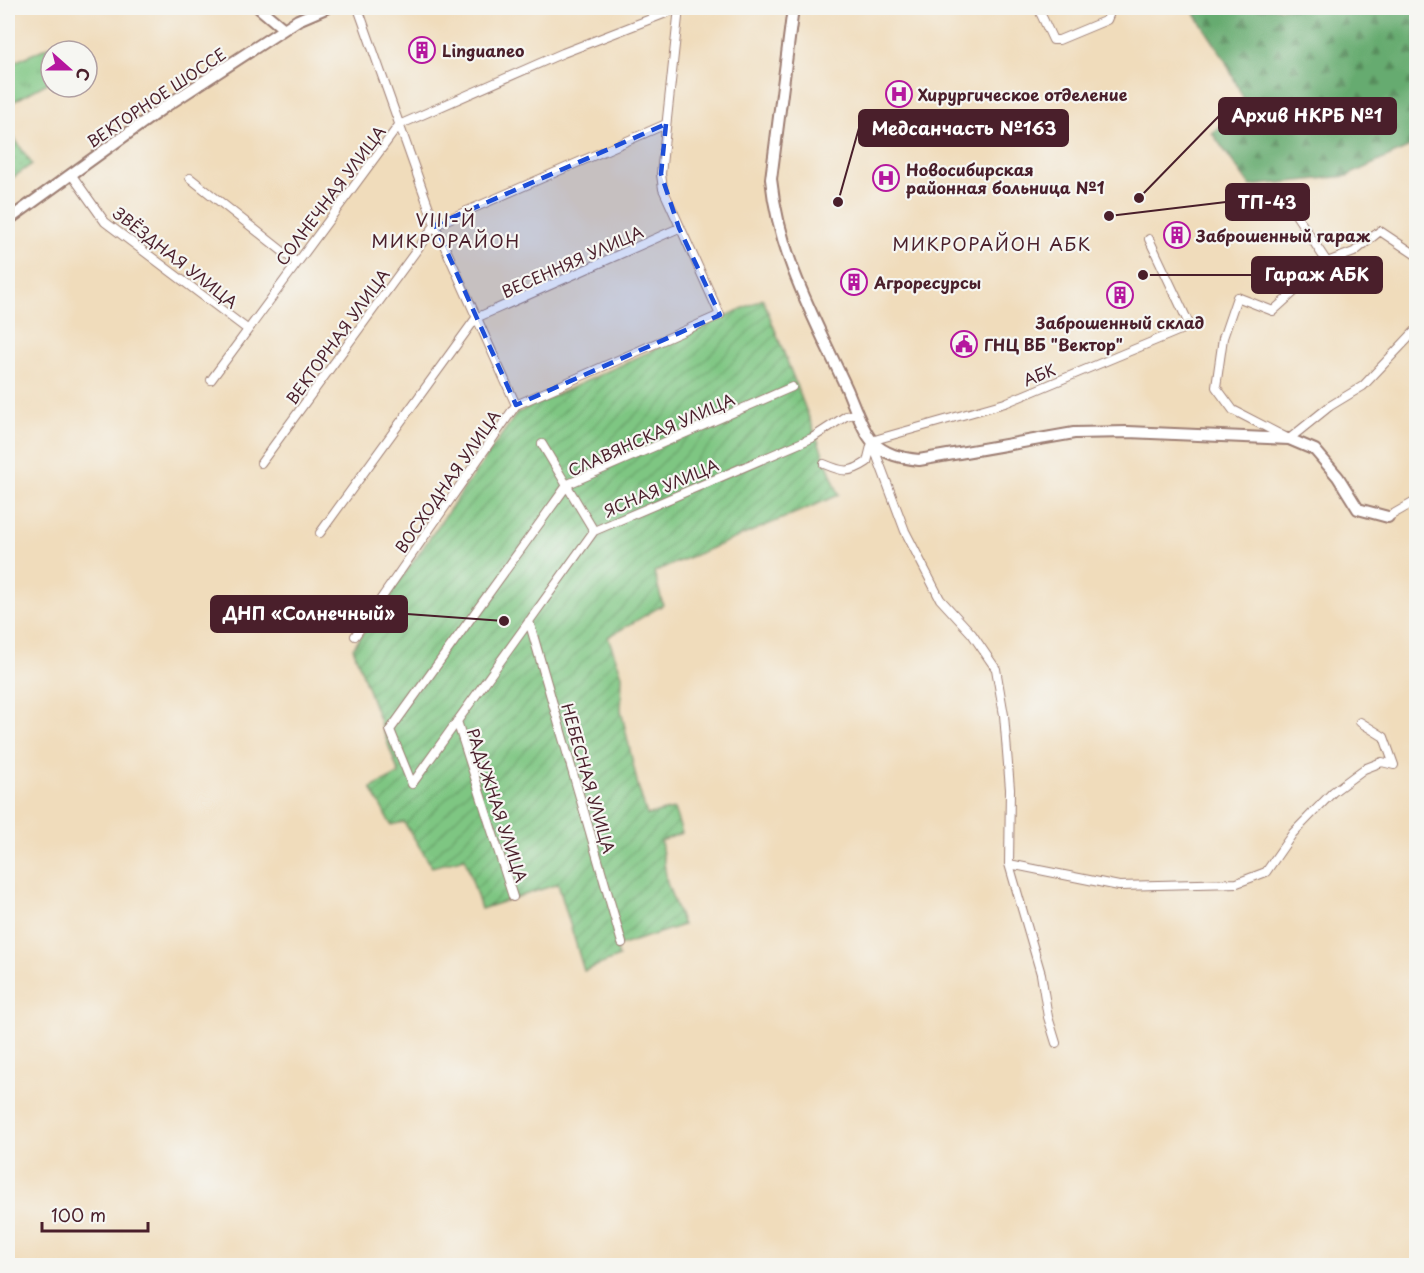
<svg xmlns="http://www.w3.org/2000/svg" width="1424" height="1273" font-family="'Playpen Sans',sans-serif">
  <defs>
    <pattern id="grass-dots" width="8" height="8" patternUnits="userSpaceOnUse" patternTransform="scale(1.5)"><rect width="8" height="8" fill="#7ec682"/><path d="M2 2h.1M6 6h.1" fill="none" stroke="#69a06b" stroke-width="1.8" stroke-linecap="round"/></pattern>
    <pattern id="forest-firs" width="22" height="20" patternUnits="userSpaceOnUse" patternTransform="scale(1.5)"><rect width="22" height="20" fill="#66ab70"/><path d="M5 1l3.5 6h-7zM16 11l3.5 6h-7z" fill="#568b5c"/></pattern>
    <pattern id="park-tufts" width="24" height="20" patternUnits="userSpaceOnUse" patternTransform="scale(1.5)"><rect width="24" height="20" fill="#7ec682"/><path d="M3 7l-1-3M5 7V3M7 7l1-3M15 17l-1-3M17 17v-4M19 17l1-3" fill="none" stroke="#69a06b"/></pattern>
    <pattern id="garden-furrows" width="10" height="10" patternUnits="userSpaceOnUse" patternTransform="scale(1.5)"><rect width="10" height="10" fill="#7ec682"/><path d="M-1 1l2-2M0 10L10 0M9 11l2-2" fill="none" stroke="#69a06b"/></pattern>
  </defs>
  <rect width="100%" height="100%" fill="#f6f6f2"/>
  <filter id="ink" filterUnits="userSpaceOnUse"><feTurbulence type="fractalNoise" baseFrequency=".0167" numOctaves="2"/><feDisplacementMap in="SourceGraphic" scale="12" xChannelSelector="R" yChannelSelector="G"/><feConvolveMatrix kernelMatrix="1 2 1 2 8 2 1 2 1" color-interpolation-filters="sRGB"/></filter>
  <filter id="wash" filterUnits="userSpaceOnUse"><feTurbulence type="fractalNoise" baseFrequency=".008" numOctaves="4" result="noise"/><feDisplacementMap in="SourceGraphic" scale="24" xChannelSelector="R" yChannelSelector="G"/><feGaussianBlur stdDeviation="1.35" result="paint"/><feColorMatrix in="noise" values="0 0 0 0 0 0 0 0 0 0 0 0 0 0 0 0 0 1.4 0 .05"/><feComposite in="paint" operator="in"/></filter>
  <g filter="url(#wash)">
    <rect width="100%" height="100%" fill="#f0dcbb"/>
    <path fill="url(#grass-dots)" stroke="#647256" stroke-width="1.5" d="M 8,129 L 32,164 L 8,181 Z"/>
    <path fill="url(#forest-firs)" stroke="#58654e" stroke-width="1.5" d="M 1191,8 L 1416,8 L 1416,144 L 1347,176 L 1250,186 L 1212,133 L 1245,102 L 1224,58 Z"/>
    <path fill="url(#park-tufts)" stroke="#647256" stroke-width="1.5" d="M 50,46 L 52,51 L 51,81 L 13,102 L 8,94 L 8,65 Z"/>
    <path fill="url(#garden-furrows)" stroke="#647256" stroke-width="1.5" d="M 763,299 L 839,495 L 654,572 L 663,605 L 608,637 L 622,675 L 621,710 L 638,786 L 647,815 L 674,809 L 682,833 L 661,841 L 667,883 L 683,925 L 616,947 L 619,957 L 584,971 L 558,884 L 481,909 L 465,858 L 432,867 L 404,822 L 391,825 L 371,788 L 399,774 L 353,648 L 517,413 Z"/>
  </g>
  <g filter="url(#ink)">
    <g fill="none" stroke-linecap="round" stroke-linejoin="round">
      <defs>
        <path id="street" d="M 358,8 L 435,225 L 516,405
          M 1038,8 L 1053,40 L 1059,40 L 1107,20 L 1112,8
          M 71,174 L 105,222 L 247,329
          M 190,178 L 296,262
          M 1281,192 L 1327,262
          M 1416,255 L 1380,231 L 1354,252 L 1327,262 L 1273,311 L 1237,297 L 1223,338 L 1216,387 L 1233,410 L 1289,439 L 1330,406 L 1363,386 L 1416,330
          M 211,380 L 399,125 L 563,53 L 679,8
          M 871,441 L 1005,403 L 1190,326 L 1149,239
          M 872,443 L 905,531 L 940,599 L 972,634 L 996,669 L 1004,715 L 1010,789 L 1009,864 L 1041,974 L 1048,1017 L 1056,1043
          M 542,444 L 594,531
          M 261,463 L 435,225 L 666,124
          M 824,464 C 843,472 849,474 867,462 L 871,446
          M 1388,517 L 1416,501
          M 320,533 L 476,318 L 679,228
          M 529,621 L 622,943
          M 355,636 L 516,405 L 720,315 L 663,189 L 661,174 L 679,8
          M 457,721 L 513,897
          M 412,784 L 390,730 L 568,484 L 792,387
          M 412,784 L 594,531 L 812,438 L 846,416 L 858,413
          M 1009,864 L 1119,886 L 1237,883 L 1266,872 L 1293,833 L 1333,792 L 1364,769 L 1382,762 L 1394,765 L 1384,737 L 1360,722"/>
        <path id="secondary" d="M 259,8 L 284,29
          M 793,8 L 771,179 C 779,256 815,320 847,389 C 853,403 863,432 873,442 C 885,455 902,458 919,460 L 1074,433 L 1128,432 L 1289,439 L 1315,450 L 1338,477 L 1358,509 L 1388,517
          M 8,220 L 163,108 L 298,20 L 326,8"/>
      </defs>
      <use href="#street" stroke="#9d7e73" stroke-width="10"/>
      <use href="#secondary" stroke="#9d7e73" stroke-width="14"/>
      <use href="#street" stroke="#fff" stroke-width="8"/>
      <use href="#secondary" stroke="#fff" stroke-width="10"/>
    </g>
  </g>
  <path fill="#1d4ed8" fill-opacity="0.2" stroke="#1d4ed8" stroke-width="4.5" stroke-dasharray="12 8" stroke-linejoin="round" d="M 666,124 L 661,174 L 679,228 L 720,315 L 516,405 L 435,225 Z"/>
  <defs>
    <symbol id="building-ring" viewBox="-11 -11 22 22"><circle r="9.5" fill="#f6f6f2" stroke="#b5179e" stroke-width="1.5"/><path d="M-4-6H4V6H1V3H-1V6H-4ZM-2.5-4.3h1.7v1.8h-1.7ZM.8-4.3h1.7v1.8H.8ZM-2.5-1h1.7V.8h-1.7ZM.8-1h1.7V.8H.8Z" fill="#b5179e"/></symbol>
    <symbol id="hospital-ring" viewBox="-11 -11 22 22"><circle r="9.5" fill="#f6f6f2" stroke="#b5179e" stroke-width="1.5"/><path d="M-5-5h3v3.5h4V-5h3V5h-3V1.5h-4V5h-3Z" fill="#b5179e"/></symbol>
    <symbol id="civic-ring" viewBox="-11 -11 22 22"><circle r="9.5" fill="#f6f6f2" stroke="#b5179e" stroke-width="1.5"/><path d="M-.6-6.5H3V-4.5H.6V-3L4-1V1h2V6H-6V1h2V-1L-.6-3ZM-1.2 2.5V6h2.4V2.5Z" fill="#b5179e"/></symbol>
  </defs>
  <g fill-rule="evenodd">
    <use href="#building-ring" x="407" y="35" width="30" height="30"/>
    <use href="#hospital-ring" x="884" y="79" width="30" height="30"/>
    <use href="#hospital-ring" x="871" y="163" width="30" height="30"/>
    <use href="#building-ring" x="1162" y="220" width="30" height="30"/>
    <use href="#building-ring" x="839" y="267" width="30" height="30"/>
    <use href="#building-ring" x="1105" y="280" width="30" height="30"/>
    <use href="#civic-ring" x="949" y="329" width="30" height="30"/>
  </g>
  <g text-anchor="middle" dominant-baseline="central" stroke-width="4.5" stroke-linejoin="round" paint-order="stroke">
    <g font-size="16" font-weight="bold" fill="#4a1f2b" stroke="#f6f6f2" text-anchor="start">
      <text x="442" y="50">Linguaneo</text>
      <text x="918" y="94">Хирургическое отделение</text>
      <text x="906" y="169">Новосибирская<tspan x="906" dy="18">районная больница №1</tspan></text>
      <text x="1196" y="235">Заброшенный гараж</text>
      <text x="874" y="282">Агроресурсы</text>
      <text x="1120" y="322" text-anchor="middle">Заброшенный склад</text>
      <text x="984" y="344">ГНЦ ВБ "Вектор"</text>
    </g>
    <g font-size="16" fill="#4a1f2b" stroke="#f6f6f2">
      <text transform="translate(156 97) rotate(-34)">ВЕКТОРНОЕ ШОССЕ</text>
      <text transform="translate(330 195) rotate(-53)">СОЛНЕЧНАЯ УЛИЦА</text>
      <text transform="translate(176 257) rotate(38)">ЗВЁЗДНАЯ УЛИЦА</text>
      <text transform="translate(572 261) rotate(-24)">ВЕСЕННЯЯ УЛИЦА</text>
      <text transform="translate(337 336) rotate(-54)">ВЕКТОРНАЯ УЛИЦА</text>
      <text transform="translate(1039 374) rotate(-22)">АБК</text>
      <text transform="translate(651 434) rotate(-24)">СЛАВЯНСКАЯ УЛИЦА</text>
      <text transform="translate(447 481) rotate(-55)">ВОСХОДНАЯ УЛИЦА</text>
      <text transform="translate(661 487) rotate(-23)">ЯСНАЯ УЛИЦА</text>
      <text transform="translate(589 778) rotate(74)">НЕБЕСНАЯ УЛИЦА</text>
      <text transform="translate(498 805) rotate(72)">РАДУЖНАЯ УЛИЦА</text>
    </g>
    <g font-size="18" letter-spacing="1.5" fill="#4a1f2b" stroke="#f6f6f2">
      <text x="446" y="219">VIII-Й<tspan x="446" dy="21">МИКРОРАЙОН</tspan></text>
      <text x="992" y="243">МИКРОРАЙОН АБК</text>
    </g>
  </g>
  <path fill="none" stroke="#4a1f2b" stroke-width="2" d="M1139 198L1219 116M838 202L859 128M1109 216L1226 202M1143 275L1252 275M504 621L407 614"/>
  <g fill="#4a1f2b" stroke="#f6f6f2" stroke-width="2">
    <circle cx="1139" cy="198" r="6"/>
    <circle cx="838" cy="202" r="6"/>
    <circle cx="1109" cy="216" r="6"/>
    <circle cx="1143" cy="275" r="6"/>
    <circle cx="504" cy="621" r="6"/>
  </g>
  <g fill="#4a1f2b" stroke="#4a1f2b" stroke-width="2">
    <rect x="1219" y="98" width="177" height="36" rx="6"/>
    <rect x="859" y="110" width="209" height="36" rx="6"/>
    <rect x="1226" y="184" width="83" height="36" rx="6"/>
    <rect x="1252" y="257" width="130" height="36" rx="6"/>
    <rect x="211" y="596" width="196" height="36" rx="6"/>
  </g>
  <g font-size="18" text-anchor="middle" font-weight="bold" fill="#fff">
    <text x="1307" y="122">Архив НКРБ №1</text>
    <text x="964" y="135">Медсанчасть №163</text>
    <text x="1267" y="209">ТП-43</text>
    <text x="1317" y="281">Гараж АБК</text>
    <text x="309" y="620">ДНП «Солнечный»</text>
  </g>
  <rect width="1424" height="1273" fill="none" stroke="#f6f6f2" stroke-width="30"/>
  <g transform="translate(69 69) rotate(111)"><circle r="28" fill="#f6f6f2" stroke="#b1a0a2" stroke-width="1.5"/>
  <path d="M0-4.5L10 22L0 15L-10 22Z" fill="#b5179e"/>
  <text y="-9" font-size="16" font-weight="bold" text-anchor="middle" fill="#4a1f2b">С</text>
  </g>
  <path d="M42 1222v9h106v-9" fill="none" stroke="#4a1f2b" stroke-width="3"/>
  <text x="51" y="1222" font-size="18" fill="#4a1f2b" stroke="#f6f6f2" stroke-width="4.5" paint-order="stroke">100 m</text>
</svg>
